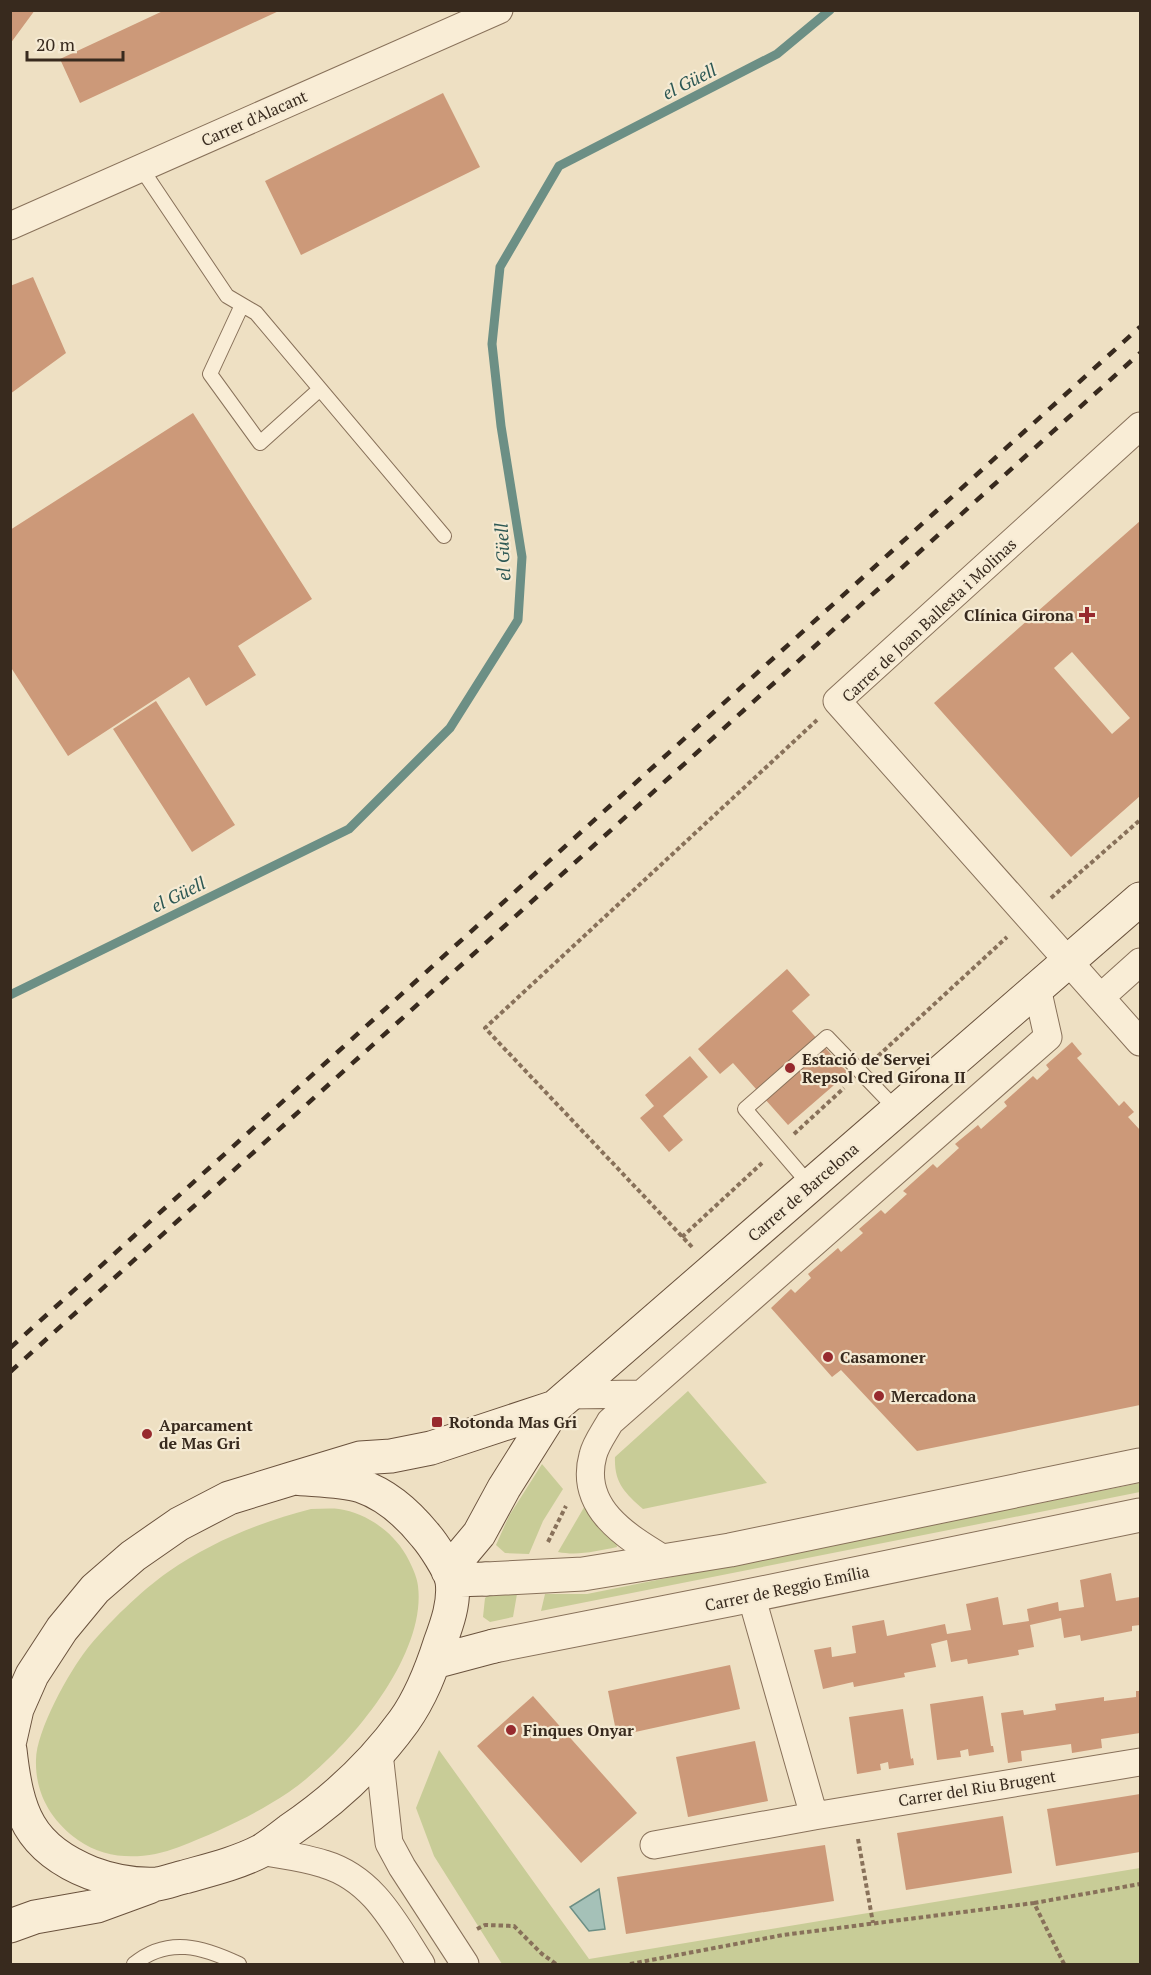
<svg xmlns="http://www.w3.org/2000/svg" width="1151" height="1975" font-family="'PT Serif',serif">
  <rect width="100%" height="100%" fill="#eee0c3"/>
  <path fill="#c8cc97" d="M 688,1391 L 767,1483 L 643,1509 C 625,1493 614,1483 615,1457 Z
    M 542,1464 L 563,1489 L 543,1521 L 529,1554 L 505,1553 L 496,1545 L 509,1516 Z
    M 1140,1483 L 1140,1492 L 541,1611 L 545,1594 L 587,1594 Z
    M 586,1504 C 593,1521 601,1531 616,1541 L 617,1547 C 597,1551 578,1556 558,1552 Z
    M 311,1509 C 320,1509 330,1508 339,1509 C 366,1513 392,1531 406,1555 C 411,1564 417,1576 418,1586 C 427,1658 344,1754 289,1792 C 253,1816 219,1831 179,1847 C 145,1860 108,1861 78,1840 C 51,1821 35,1793 36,1760 C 36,1731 69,1672 87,1649 C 107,1624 142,1590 168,1572 C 211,1542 260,1522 311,1509 Z
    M 492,1593 L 517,1594 L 513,1617 L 490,1622 L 483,1617 L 485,1598 Z
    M 439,1750 L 589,1959 L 1140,1868 L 1140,1964 L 502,1964 L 434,1856 L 416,1808 Z"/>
  <path fill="#a5c1b8" stroke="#6c8f85" stroke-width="1.5" d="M 599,1889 L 605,1929 L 589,1931 L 570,1907 Z"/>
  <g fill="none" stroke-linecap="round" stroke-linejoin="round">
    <path stroke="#6c8f85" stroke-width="9" d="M 10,995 L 349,829 L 450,728 L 518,620 L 522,557 L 501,426 L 492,344 L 500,267 L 559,166 L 777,54 L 830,10"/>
  </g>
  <path fill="#cc9979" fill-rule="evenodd" d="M 10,10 L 35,10 L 10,44 Z
    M 165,10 L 281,10 L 80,103 L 60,59 Z
    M 443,93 L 480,167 L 301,255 L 265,181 Z
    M 33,277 L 66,353 L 10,394 L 10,286 Z
    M 193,413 L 312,599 L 238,646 L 256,675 L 206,706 L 189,677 L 68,756 L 10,666 L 10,530 Z
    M 1140,521 L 1140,796 L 1071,857 L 934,703 ZM 1072,652 L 1130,718 L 1112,734 L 1054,668 Z
    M 156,701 L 235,825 L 192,852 L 113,729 Z
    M 787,969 L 810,995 L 792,1011 L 848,1073 L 788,1125 L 733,1063 L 720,1074 L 698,1049 Z
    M 1072,1042 L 1082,1054 L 1077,1058 L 1119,1106 L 1124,1101 L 1134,1112 L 1128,1117 L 1140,1130 L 1140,1405 L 917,1451 L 841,1370 L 832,1377 L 771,1308 L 791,1289 L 795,1293 L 811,1278 L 808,1274 L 838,1248 L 841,1252 L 863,1233 L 859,1229 L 881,1210 L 885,1214 L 907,1194 L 903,1191 L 933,1164 L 937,1168 L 959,1148 L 955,1144 L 978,1125 L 981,1129 L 1007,1106 L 1004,1102 L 1033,1076 L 1037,1080 L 1049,1069 L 1046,1065 Z
    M 690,1056 L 708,1077 L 663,1116 L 683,1140 L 669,1152 L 640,1118 L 654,1106 L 645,1095 Z
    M 1111,1573 L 1116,1601 L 1140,1597 L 1140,1625 L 1132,1626 L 1132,1631 L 1081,1641 L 1080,1635 L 1064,1638 L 1061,1618 L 1030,1625 L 1034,1647 L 1018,1650 L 1019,1655 L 968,1664 L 967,1659 L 951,1662 L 947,1640 L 931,1644 L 936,1667 L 904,1673 L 905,1677 L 854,1687 L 853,1682 L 823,1689 L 814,1650 L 831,1647 L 832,1657 L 856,1653 L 852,1626 L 884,1620 L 887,1636 L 945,1624 L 947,1634 L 971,1630 L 966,1604 L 998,1597 L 1003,1625 L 1029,1621 L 1027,1609 L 1058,1602 L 1059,1611 L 1084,1607 L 1080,1580 Z
    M 730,1665 L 740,1709 L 617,1736 L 608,1691 Z
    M 1136,1691 L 1140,1691 L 1140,1733 L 1101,1739 L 1102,1748 L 1072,1753 L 1071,1744 L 1021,1751 L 1022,1761 L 1008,1763 L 1001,1713 L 1023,1710 L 1024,1715 L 1056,1710 L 1055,1704 L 1104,1697 L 1104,1701 L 1136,1697 Z
    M 533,1696 L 637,1813 L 581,1863 L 477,1746 Z
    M 983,1696 L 991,1746 L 993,1746 L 994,1752 L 969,1756 L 968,1749 L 960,1751 L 961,1757 L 937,1760 L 930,1704 Z
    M 903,1709 L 911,1759 L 913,1758 L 914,1765 L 889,1769 L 888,1762 L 880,1764 L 881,1770 L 857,1774 L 849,1717 Z
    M 755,1741 L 768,1801 L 688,1817 L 676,1757 Z
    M 1140,1794 L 1140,1852 L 1056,1866 L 1047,1809 Z
    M 1003,1816 L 1012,1873 L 906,1890 L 897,1833 Z
    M 825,1845 L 834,1901 L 626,1934 L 617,1877 Z"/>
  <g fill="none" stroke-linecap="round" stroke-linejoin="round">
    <defs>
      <path id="service" d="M 141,168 L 227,296 L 256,313 L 444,536
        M 242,305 L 210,374 L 260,443 L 320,389
        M 810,1185 L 745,1109 L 827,1037 L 897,1110
        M 134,1964 C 168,1936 203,1947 239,1964"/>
      <path id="minor" d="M 10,226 L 499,10
        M 1140,426 L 837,701 L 1140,1042
        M 1101,997 L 1140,962
        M 568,1395 L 641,1394
        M 667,1561 C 629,1538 578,1509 593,1455 C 596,1443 604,1433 610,1422 L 1048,1037 L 1037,988
        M 751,1595 L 814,1816 L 1140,1762
        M 379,1753 L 389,1843 L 402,1867 L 465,1964
        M 654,1845 L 814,1816
        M 260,1851 C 281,1855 303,1857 324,1864 C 374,1879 395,1924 421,1964"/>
      <path id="tertiary" d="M 486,1579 L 583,1574 L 730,1550 L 1140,1465
        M 494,1646 L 733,1599 L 1140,1515"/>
      <path id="secondary" d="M 448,1571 L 479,1534 L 504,1488 L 555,1407 L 1140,899
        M 452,1580 L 486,1579
        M 434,1662 L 494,1646
        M 10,1740 L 17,1709 L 32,1675 L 62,1629 L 95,1589 L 133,1556 L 179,1524 L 229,1498 L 294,1478 L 360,1458 L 391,1456 L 431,1448 L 555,1407
        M 10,1750 C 17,1812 28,1848 91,1873 C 112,1881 135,1885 157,1884 C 166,1883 175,1879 184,1877 C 209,1870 238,1863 261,1851 C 271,1845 281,1837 290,1830 C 334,1800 373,1764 404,1721 C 421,1697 431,1671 440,1643 C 447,1624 455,1602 452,1581 C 450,1570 433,1544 425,1535 C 408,1514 387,1495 361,1486 C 344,1480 313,1480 294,1478
        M 10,1926 L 35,1917 L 97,1906 L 149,1887"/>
    </defs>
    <use href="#service" stroke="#88715a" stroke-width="16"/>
    <use href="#minor" stroke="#88715a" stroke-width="29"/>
    <use href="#tertiary" stroke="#88715a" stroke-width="35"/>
    <use href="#secondary" stroke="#6a523d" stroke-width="35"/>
    <path stroke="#88715a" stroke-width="4" stroke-dasharray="4.5 3" stroke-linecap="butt" d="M 1051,898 L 1140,820
      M 878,1056 L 1007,937
      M 794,1134 L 844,1088
      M 682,1237 L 762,1163
      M 692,1247 L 485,1028 L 817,720
      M 548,1542 L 566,1506
      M 858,1839 L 873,1923
      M 1034,1903 L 1140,1884
      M 477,1929 L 485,1925 L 514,1926 L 542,1954 L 556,1964
      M 630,1964 L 783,1935 L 1034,1903 L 1064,1964"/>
    <use href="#service" stroke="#f9edd6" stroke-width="14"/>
    <use href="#minor" stroke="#f9edd6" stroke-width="27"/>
    <use href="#tertiary" stroke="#f9edd6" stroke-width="33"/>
    <use href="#secondary" stroke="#f9edd6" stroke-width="33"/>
    <path stroke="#382a1e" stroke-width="4.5" stroke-dasharray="10 10" stroke-linecap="butt" d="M 10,1348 L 1140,327
      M 10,1372 L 1140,353"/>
  </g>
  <g fill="#972a2e" stroke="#f5ead3" stroke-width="2">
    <path d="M1084 606h6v6h6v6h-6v6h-6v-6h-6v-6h6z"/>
    <circle cx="790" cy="1068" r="6"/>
    <circle cx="828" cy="1357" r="6"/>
    <circle cx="879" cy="1396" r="6"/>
    <rect x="431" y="1416" width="12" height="12" rx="3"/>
    <circle cx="147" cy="1434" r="6"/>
    <circle cx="511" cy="1730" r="6"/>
  </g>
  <g text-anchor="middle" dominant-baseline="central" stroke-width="4.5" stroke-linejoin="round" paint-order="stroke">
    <g font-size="16" fill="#382a1e" stroke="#f5ead3">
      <text transform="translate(254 118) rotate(-24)">Carrer d'Alacant</text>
      <text transform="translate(929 620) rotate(-43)">Carrer de Joan Ballesta i Molinas</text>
      <text transform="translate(803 1192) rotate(-41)">Carrer de Barcelona</text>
      <text transform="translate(787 1588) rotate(-12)">Carrer de Reggio Emília</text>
      <text transform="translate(977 1788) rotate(-9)">Carrer del Riu Brugent</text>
    </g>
    <g font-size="16" font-weight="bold" fill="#382a1e" stroke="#f5ead3" text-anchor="start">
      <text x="1074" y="615" text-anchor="end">Clínica Girona</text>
      <text x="802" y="1059">Estació de Servei<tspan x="802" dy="18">Repsol Cred Girona II</tspan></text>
      <text x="840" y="1357">Casamoner</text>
      <text x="891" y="1396">Mercadona</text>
      <text x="449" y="1422">Rotonda Mas Gri</text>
      <text x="159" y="1425">Aparcament<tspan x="159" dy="18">de Mas Gri</tspan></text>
      <text x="523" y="1730">Finques Onyar</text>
    </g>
    <g font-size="18" font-style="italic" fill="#2d5854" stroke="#f5ead3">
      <text transform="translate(689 81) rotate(-27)">el Güell</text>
      <text transform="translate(502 552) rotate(-93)">el Güell</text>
      <text transform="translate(178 894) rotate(-26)">el Güell</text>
    </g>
  </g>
  <rect width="1151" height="1975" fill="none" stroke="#382a1e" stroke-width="24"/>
  <path d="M27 51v9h96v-9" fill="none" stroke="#382a1e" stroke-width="3"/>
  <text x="36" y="51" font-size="18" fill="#382a1e" stroke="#f5ead3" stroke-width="4.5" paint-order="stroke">20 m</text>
</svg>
